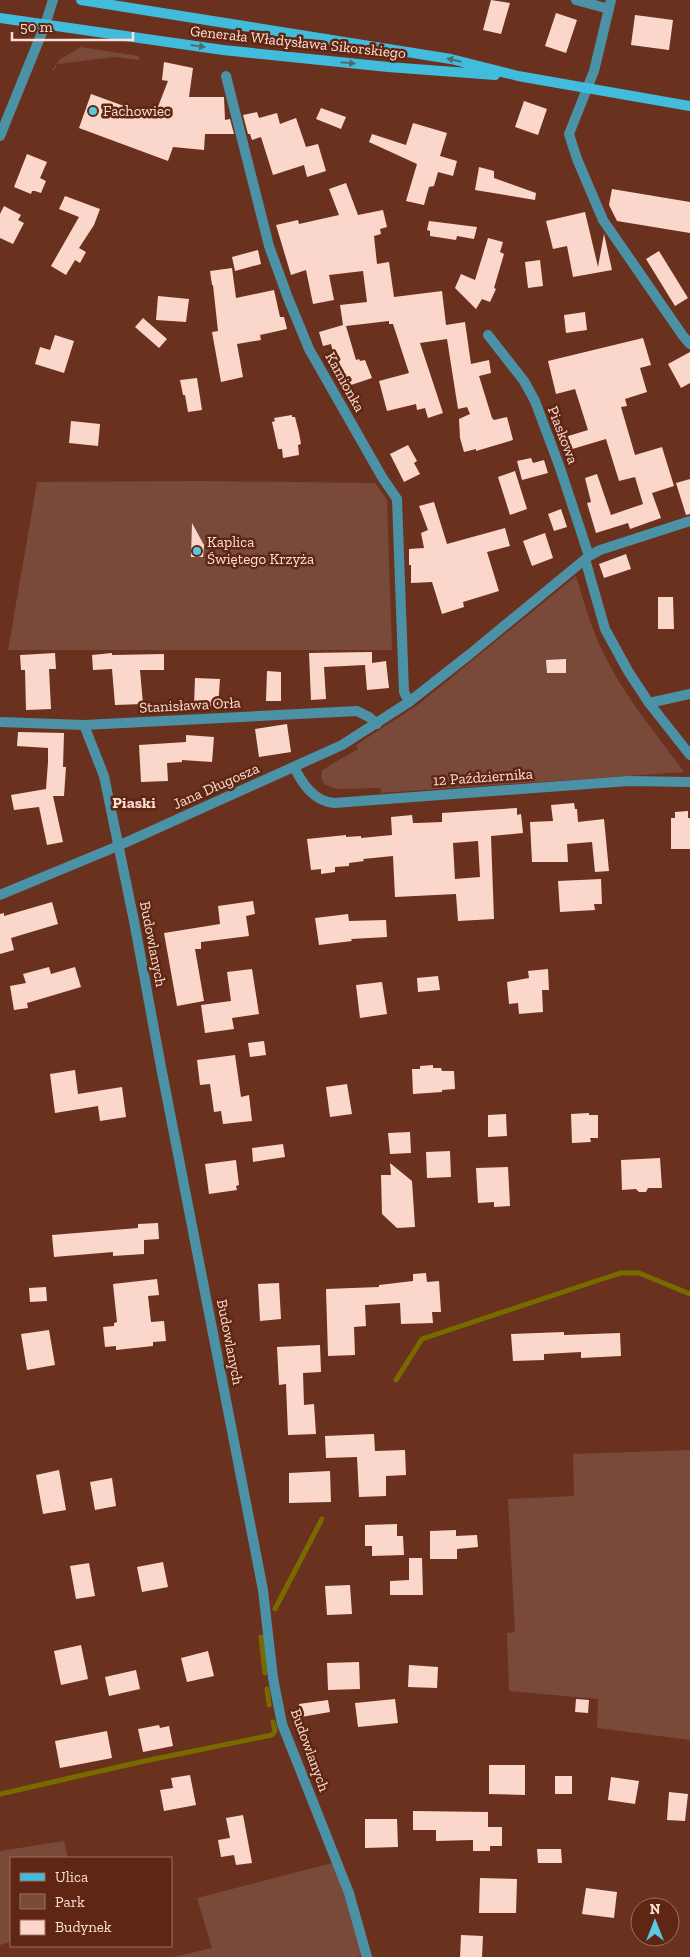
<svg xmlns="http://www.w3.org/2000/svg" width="690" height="1957" font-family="'Zilla Slab',serif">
  <rect width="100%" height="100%" fill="#6a311e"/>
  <path fill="#794939" d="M 81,47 L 139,56 L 139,60 L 115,57 L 57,64 L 54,71 L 52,70 L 60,59 Z
    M 200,481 L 375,483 L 387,500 L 392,650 L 8,650 L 37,482 Z
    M 576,576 C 584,602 591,628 603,652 C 623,695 656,733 684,772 L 381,793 L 381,788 L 336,789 L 324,784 L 321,777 L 322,770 L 358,749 L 356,745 L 419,704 Z
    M 690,1450 L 690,1740 L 597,1728 L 598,1699 L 509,1691 L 507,1633 L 515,1632 L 508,1499 L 574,1496 L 573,1454 Z
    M 64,1841 L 68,1858 L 11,1858 L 11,1942 L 0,1945 L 0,1851 Z
    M 332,1863 L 348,1902 L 364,1955 L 356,1957 L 173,1957 L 212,1948 L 197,1898 Z"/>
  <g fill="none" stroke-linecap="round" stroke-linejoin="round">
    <path stroke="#796a00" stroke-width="5" d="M 396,1380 L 422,1339 L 602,1279 L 621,1273 L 639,1273 L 690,1294
      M 275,1609 L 322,1519
      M 261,1637 L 265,1673
      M 267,1689 L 269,1705
      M 0,1794 L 140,1762 L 272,1735 L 275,1731 L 273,1722"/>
  </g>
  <path fill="#fbd7cb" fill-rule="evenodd" d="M 491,0 L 510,3 L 501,34 L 483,30 Z
    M 556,13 L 577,20 L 566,53 L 545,46 Z
    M 635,15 L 673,20 L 669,50 L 631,45 Z
    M 164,62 L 193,68 L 189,97 L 224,97 L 225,120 L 230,119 L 234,134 L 205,134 L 204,150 L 173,147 L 168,161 L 79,128 L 91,94 L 154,117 L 168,81 L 162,80 Z
    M 524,101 L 547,109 L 538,135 L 515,127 Z
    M 321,108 L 346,117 L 341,129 L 316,119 Z
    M 257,112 L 259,118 L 277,113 L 280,124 L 296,118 L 306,147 L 318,144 L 326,171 L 307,177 L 304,165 L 273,175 L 261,137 L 252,140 L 250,134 L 248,134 L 243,115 Z
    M 413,123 L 447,133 L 440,156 L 457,161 L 453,176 L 438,172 L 434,186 L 429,187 L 424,205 L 406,201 L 417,164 L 369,142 L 372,134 L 406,145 Z
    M 27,154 L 47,162 L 40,178 L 46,181 L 41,193 L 35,191 L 32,191 L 31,194 L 14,187 Z
    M 479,167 L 494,171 L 494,178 L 536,193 L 535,200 L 475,190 Z
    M 346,183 L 358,215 L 383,210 L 387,227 L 380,229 L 381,234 L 374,236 L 377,264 L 389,262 L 394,297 L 442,291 L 446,325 L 465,322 L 471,364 L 489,360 L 491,373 L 479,376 L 492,418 L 494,420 L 507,417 L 513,440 L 476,451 L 476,449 L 464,452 L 460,438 L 459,419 L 470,414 L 467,407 L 458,409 L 447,339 L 420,343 L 443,413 L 428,418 L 425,408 L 417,410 L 416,404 L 387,411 L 379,381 L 409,373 L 393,324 L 389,324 L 389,321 L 346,326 L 356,360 L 359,359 L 360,361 L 365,360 L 372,378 L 342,388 L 331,344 L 323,346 L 319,332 L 343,325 L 340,305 L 367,302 L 363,271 L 329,275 L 334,300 L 313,304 L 306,270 L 291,275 L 276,225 L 298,220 L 299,224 L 339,215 L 329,189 Z
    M 612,189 L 690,202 L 690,233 L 617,221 L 609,205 Z
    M 65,196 L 100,209 L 94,225 L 79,248 L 86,252 L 80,263 L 75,260 L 66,275 L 51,266 L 79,217 L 59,209 Z
    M 4,206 L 21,215 L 18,220 L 24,223 L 13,244 L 0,238 L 0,214 Z
    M 585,212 L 598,267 L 604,234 L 612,270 L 573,277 L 567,246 L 553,249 L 546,221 Z
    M 429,221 L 477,227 L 474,239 L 457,236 L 456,240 L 430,236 L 430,231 L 427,230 Z
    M 488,238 L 503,242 L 500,252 L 504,254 L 494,288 L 496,289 L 490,302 L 482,299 L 476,309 L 455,288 L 461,274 L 475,280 Z
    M 258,250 L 261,264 L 235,271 L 232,257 Z
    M 659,251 L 688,298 L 675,306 L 646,259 Z
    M 540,260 L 543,286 L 528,288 L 525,262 Z
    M 232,268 L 236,298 L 274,290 L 280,317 L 284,317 L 287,329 L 260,335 L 261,340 L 237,344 L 243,377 L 221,382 L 212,332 L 218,331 L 213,285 L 212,285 L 210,271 Z
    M 158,296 L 189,299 L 186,322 L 156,320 Z
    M 585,312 L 587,330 L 566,333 L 564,315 Z
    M 143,318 L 167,339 L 159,348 L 135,327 Z
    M 55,335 L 74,341 L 64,373 L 35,364 L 40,347 L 50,350 Z
    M 643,338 L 651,365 L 640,368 L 647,392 L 625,399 L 627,406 L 621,407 L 635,455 L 662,447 L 674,486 L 652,493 L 661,518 L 630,529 L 628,523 L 596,533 L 587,503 L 591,502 L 585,478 L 597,474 L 611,515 L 643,504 L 635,477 L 619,481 L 606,439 L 569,450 L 565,437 L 588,430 L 575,389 L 556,394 L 548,361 Z
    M 690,352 L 690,383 L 681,388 L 668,364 Z
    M 197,378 L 202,410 L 188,412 L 185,395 L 183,395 L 180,380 Z
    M 292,415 L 292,417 L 295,417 L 299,433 L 301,444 L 298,445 L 299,455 L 283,458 L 282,449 L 278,449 L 272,422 L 275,421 L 274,418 Z
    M 71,421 L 100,424 L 98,446 L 69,443 Z
    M 408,445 L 417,461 L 414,463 L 420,474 L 404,482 L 390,454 Z
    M 531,458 L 533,463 L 544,460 L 548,473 L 522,480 L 517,461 Z
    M 515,471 L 527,509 L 510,515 L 498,477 Z
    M 690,479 L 690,514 L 686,515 L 676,483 Z
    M 434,502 L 447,544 L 505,528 L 510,546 L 487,552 L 499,591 L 463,602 L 464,607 L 442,614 L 432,582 L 411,583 L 411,565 L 409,565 L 409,549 L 424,548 L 421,533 L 428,530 L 419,506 Z
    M 561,509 L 567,527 L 554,531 L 548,514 Z
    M 192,523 L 204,545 L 203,557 L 191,557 Z
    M 545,533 L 553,558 L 532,566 L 523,541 Z
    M 626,554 L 631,569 L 604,578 L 599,564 Z
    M 658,597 L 673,597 L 674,629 L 658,629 Z
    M 372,652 L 372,663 L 386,661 L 389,688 L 367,690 L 365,665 L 324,667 L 326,699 L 311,700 L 309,653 Z
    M 55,653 L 56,669 L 49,669 L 51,709 L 26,710 L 25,670 L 21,670 L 20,655 Z
    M 112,653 L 112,655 L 164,654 L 164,670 L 140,670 L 143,704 L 115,705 L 112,669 L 93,670 L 92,655 Z
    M 566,659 L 566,673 L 547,673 L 546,660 Z
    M 267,671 L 281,672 L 281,701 L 266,701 Z
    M 195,678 L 220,679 L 218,707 L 194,705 Z
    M 287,724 L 291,752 L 259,757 L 255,729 Z
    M 18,732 L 64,733 L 63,767 L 66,767 L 64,796 L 53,796 L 63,842 L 47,845 L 39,807 L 14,810 L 11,795 L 46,789 L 48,762 L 48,748 L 17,746 Z
    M 186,735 L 214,737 L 212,762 L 182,760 L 182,762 L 167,763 L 168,781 L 141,782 L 139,745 L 186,742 Z
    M 574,803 L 575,809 L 577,809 L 578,822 L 604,819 L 609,871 L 595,872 L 592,842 L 567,844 L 568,862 L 532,862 L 530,822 L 553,821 L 551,805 Z
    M 517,808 L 517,815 L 521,814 L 523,833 L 491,836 L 494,919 L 458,921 L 456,894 L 395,897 L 393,856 L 363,859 L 364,861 L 349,863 L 349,866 L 335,867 L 335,872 L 321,874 L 321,869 L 311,870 L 307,839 L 346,835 L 346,837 L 361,836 L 361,838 L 392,835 L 391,817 L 412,815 L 413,823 L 417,823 L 442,822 L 442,813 ZM 478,841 L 480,877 L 455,879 L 453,843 Z
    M 688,811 L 688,818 L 690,818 L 690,849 L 671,849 L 671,818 L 675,818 L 675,812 Z
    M 601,879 L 602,904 L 594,904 L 595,910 L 560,912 L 558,881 Z
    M 253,901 L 255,914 L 246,916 L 249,936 L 201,942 L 201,949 L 195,949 L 204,1001 L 177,1006 L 164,933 L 220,924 L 218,906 Z
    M 52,902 L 58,924 L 11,938 L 14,950 L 0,954 L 0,914 L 4,913 L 4,916 Z
    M 348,914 L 349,921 L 386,920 L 387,937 L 351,939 L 352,941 L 319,945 L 315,918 Z
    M 49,967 L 51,974 L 75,967 L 81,987 L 27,1003 L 28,1008 L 14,1010 L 10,986 L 26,983 L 23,974 Z
    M 252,969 L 259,1014 L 232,1018 L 234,1029 L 205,1033 L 201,1005 L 231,1001 L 227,972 Z
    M 548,969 L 549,990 L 542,990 L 543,1012 L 519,1014 L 518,1003 L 509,1004 L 507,982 L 529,978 L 528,971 Z
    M 438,976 L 440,990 L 418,992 L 417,978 Z
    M 382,982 L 387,1014 L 360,1018 L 356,985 Z
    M 264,1041 L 266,1055 L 250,1057 L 248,1043 Z
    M 235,1055 L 241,1097 L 249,1095 L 252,1121 L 223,1124 L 221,1111 L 214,1112 L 210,1084 L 200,1085 L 197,1060 Z
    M 433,1065 L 433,1068 L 441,1068 L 442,1071 L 454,1071 L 455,1089 L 442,1090 L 442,1092 L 413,1094 L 412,1069 L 420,1069 L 420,1066 Z
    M 75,1070 L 78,1094 L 122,1087 L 126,1117 L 100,1121 L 98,1106 L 55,1113 L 50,1074 Z
    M 347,1084 L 352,1114 L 330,1117 L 326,1087 Z
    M 589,1113 L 589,1115 L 598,1115 L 598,1138 L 590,1138 L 591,1142 L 572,1143 L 571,1114 Z
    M 506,1114 L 507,1136 L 488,1137 L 488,1115 Z
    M 410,1132 L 411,1153 L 390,1154 L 388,1133 Z
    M 283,1144 L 285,1157 L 253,1162 L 252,1148 Z
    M 450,1151 L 451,1177 L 427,1178 L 426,1152 Z
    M 660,1158 L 662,1188 L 648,1188 L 646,1192 L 639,1192 L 636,1189 L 622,1190 L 621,1160 Z
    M 236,1160 L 239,1185 L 236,1186 L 237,1190 L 209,1194 L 205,1164 Z
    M 390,1163 L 412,1181 L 415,1227 L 397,1228 L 382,1214 L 381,1175 L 391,1175 Z
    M 508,1167 L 510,1206 L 494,1207 L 494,1202 L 478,1203 L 476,1168 Z
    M 158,1223 L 159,1239 L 144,1240 L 144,1254 L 113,1256 L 113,1252 L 54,1257 L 52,1235 L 138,1228 L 138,1224 Z
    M 426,1273 L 427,1282 L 439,1281 L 441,1312 L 432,1312 L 433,1323 L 401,1324 L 400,1303 L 365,1305 L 366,1326 L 354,1327 L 355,1355 L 328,1356 L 326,1289 L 379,1287 L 379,1285 L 413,1281 L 413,1274 Z
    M 157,1279 L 159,1295 L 148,1296 L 151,1322 L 164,1321 L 166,1341 L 153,1342 L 153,1346 L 116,1350 L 116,1346 L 105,1347 L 103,1327 L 114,1326 L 114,1323 L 117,1322 L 113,1284 Z
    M 279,1283 L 281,1319 L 260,1321 L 258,1284 Z
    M 46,1287 L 47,1301 L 30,1302 L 29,1288 Z
    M 49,1330 L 55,1365 L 27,1370 L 21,1334 Z
    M 564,1332 L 564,1335 L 620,1333 L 621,1356 L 581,1358 L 581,1352 L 544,1354 L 544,1360 L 513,1361 L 511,1334 Z
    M 320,1345 L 321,1372 L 303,1373 L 304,1405 L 314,1404 L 316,1434 L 288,1435 L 286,1384 L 279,1385 L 277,1347 Z
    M 374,1434 L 375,1451 L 405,1450 L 406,1475 L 386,1476 L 386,1496 L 359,1497 L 357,1457 L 326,1458 L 325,1436 Z
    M 59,1470 L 66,1510 L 43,1514 L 36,1475 Z
    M 330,1471 L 331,1502 L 289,1503 L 289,1473 Z
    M 112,1478 L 116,1506 L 95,1510 L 90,1482 Z
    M 397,1524 L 397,1536 L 403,1536 L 404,1555 L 372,1556 L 372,1546 L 365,1546 L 365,1525 Z
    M 456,1530 L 456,1536 L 477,1535 L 478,1547 L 457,1549 L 457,1559 L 430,1559 L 430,1531 Z
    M 409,1558 L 422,1558 L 423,1595 L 390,1595 L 390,1581 L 409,1580 Z
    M 163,1562 L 168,1587 L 142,1592 L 137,1567 Z
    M 89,1563 L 95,1596 L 76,1599 L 70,1566 Z
    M 350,1585 L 352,1614 L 327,1615 L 325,1586 Z
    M 81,1645 L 88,1679 L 61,1685 L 54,1651 Z
    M 208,1651 L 214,1676 L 187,1682 L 181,1658 Z
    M 359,1662 L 360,1689 L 328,1690 L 327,1663 Z
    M 409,1665 L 438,1667 L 437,1688 L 408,1687 Z
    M 136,1670 L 140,1689 L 109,1696 L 105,1677 Z
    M 395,1699 L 398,1723 L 358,1727 L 355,1703 Z
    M 576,1699 L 589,1700 L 588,1713 L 575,1712 Z
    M 328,1700 L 330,1712 L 301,1717 L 299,1704 Z
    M 159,1725 L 160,1728 L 169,1726 L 173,1746 L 143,1752 L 138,1729 Z
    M 107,1731 L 112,1758 L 60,1768 L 55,1741 Z
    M 489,1765 L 525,1765 L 525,1795 L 489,1794 Z
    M 190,1775 L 196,1805 L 164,1811 L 160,1790 L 173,1788 L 171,1778 Z
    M 555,1776 L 572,1776 L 572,1794 L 555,1794 Z
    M 611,1777 L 639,1781 L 635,1804 L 608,1800 Z
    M 669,1792 L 688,1794 L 685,1821 L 667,1820 Z
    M 413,1811 L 488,1812 L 488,1827 L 502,1827 L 502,1846 L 490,1846 L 490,1851 L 473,1851 L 473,1840 L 436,1841 L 436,1830 L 413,1830 Z
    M 243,1815 L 252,1863 L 236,1865 L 234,1855 L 221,1857 L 218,1840 L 230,1838 L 226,1818 Z
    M 365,1819 L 397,1819 L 398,1847 L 365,1848 Z
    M 537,1849 L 561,1849 L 562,1863 L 538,1863 Z
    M 480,1878 L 517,1879 L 516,1913 L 479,1913 Z
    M 586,1888 L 617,1892 L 614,1918 L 582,1914 Z
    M 461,1935 L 483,1936 L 482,1957 L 460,1957 Z"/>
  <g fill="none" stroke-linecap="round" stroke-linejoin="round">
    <path stroke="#4c92a6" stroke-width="10" d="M 576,0 L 609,9
      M 611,0 L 594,71 L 569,134 L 577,159 L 603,220 L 683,336 L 690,344
      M 226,76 L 269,246 L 288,298 L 309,349 L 382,477 L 397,499 L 404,692 L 409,702
      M 488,335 L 524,381 L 535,401 L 560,468 L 589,556
      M 585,559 L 605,629 L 628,671 L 649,703 L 690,755
      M 649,703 L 690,694
      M 0,722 L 84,725 L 357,711 L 369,717 L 377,724
      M 84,725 L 104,776 L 134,921 L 161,1067 L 263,1590 L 273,1678 L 282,1724 L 349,1893 L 367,1957
      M 294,767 C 303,785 314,801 334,803 L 628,781 L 690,782
      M 0,895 L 118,846 L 342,745 L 409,702 L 470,654 L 589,556 L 600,550 L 690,521"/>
    <path stroke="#4c92a6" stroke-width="10" d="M 0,136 L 45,25 L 53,0"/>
    <path stroke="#42bcdc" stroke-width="10" d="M 81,0 L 451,59 L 518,76 L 690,106
      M 0,18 L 223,50 L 388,67 L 495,75"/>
  </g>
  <defs><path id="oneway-solid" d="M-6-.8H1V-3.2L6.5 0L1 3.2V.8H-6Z" transform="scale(1.25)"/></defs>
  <g fill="#516a6d">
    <use href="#oneway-solid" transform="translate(198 46) rotate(8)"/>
    <use href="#oneway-solid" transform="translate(454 60) rotate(-167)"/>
    <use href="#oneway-solid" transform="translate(348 63) rotate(5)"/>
  </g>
  <g fill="#5bc8e6" stroke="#5e2613" stroke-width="2">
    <circle cx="93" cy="111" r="5"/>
    <circle cx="197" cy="551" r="5"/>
  </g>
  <g text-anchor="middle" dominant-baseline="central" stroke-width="5" stroke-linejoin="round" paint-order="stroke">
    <g font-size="15" fill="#fcdfd5" stroke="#5e2613">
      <text transform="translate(298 42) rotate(6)">Generała Władysława Sikorskiego</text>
      <text transform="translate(345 382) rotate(61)">Kamionka</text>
      <text transform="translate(563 435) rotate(69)">Piaskowa</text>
      <text transform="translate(190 705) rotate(-3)">Stanisława Orła</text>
      <text transform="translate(483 777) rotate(-4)">12 Października</text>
      <text transform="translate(216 786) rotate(-24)">Jana Długosza</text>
      <text transform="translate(153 944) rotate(79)">Budowlanych</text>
      <text transform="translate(230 1342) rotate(79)">Budowlanych</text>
      <text transform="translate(310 1750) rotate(70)">Budowlanych</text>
    </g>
    <g font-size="15" fill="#fcdfd5" stroke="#5e2613" text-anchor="start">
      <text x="103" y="111">Fachowiec</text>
      <text x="207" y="542">Kaplica<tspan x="207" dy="17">Świętego Krzyża</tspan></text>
    </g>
    <g font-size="16" font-weight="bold" fill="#fcdfd5" stroke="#5e2613">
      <text x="134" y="802">Piaski</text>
    </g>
  </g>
  <rect x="10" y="1857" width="162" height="90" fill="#5e2613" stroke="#9d7061"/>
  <rect x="20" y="1873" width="25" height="8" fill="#42bcdc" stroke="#9d7061"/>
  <text x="55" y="1882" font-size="15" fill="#fcdfd5">Ulica</text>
  <rect x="20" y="1894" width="25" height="15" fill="#794939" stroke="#9d7061"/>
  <text x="55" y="1907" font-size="15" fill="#fcdfd5">Park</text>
  <rect x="20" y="1920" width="25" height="15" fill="#fbd7cb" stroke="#9d7061"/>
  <text x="55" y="1932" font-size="15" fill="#fcdfd5">Budynek</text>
  <g transform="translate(655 1922)"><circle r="24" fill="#5e2613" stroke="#9d7061"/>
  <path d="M0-4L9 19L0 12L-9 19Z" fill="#5bc8e6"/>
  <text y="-8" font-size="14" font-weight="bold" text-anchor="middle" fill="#fcdfd5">N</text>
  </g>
  <path d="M12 32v8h121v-8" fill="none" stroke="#fcdfd5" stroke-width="2.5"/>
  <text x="20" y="32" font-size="15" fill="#fcdfd5" stroke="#5e2613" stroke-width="4" paint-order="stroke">50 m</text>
</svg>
